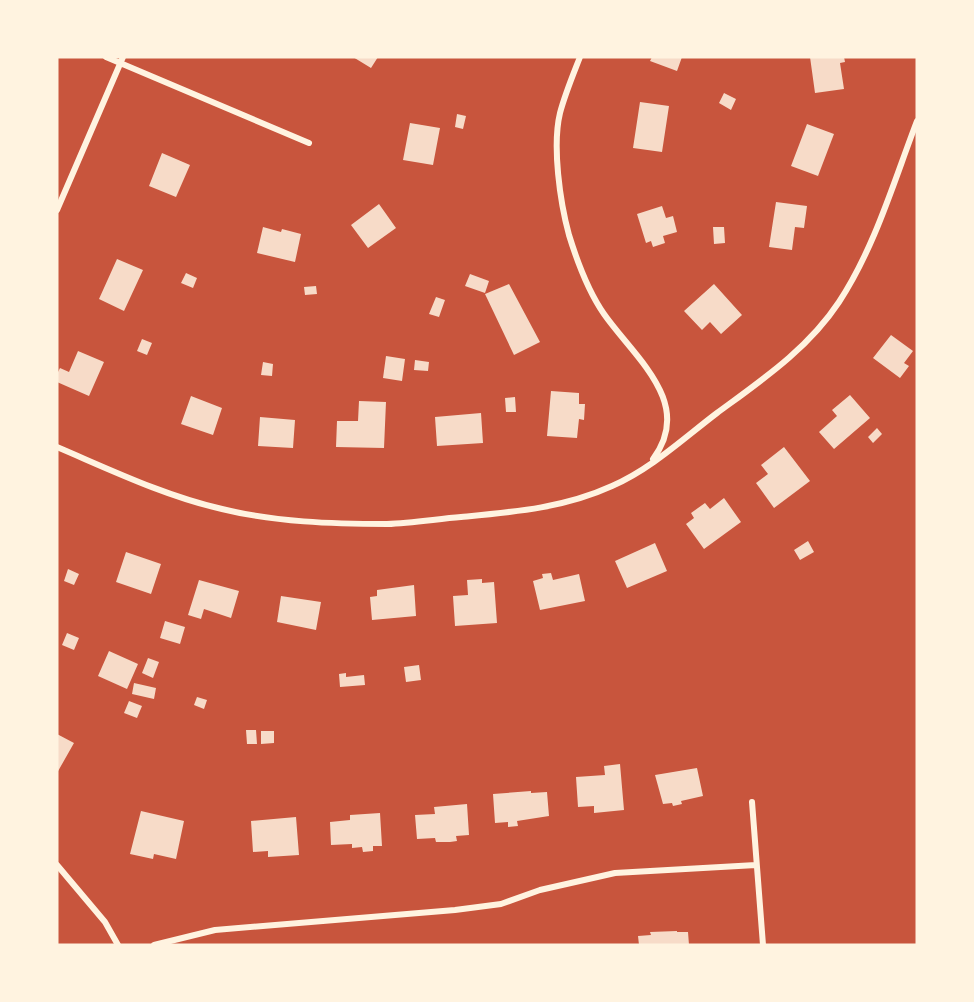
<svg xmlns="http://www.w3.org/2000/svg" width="974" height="1002" font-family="Commissioner,sans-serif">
  <rect width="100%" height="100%" fill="#c8553d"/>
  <path fill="#f7dbc8" d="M 353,57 L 378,57 L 371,68 Z
    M 652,57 L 682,57 L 677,71 L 650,61 Z
    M 810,57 L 844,57 L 845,62 L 840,63 L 844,89 L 815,93 Z
    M 724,93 L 736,99 L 731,110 L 719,103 Z
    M 640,102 L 669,106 L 662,152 L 633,148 Z
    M 457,114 L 466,116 L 463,129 L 455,127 Z
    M 410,123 L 440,128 L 433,165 L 403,160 Z
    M 807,124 L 834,134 L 818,176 L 791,166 Z
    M 162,153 L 190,165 L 176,197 L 149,186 Z
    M 776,202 L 807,206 L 804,228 L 795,227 L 792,250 L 769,247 Z
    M 379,204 L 396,228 L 368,248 L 351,225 Z
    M 662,206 L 666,218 L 673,216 L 677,232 L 663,236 L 665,243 L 653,247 L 651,241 L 646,243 L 637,214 Z
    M 263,227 L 281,232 L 282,229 L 301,234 L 295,262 L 257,253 Z
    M 713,227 L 724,227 L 725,243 L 714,244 Z
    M 117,259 L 143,270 L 124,311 L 99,299 Z
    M 186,273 L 197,278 L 193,288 L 181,283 Z
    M 470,274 L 489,281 L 485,293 L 465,286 Z
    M 509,284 L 540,342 L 514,355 L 485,294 Z
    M 714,284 L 742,315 L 721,334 L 710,322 L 702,330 L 684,311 Z
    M 316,286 L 317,294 L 305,295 L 304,287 Z
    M 436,297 L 445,300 L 439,317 L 429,314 Z
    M 891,335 L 913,351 L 904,363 L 909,366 L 900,378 L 873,358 Z
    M 142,339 L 152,343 L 147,355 L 137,351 Z
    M 78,351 L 104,362 L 89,396 L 57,382 L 57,374 L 60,368 L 69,372 Z
    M 386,356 L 405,359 L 402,381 L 383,378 Z
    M 415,360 L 429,362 L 428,371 L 414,370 Z
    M 263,362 L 273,364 L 272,376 L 261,375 Z
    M 551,391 L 579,393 L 579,404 L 585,404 L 584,420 L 579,419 L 577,438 L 547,436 Z
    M 850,395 L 870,418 L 834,449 L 819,432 L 837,416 L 832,410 Z
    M 191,396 L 222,408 L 213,435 L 181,424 Z
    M 515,397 L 516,412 L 506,412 L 505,398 Z
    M 359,401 L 386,402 L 384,448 L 336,447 L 337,421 L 358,421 Z
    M 481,413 L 483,443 L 437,446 L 435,417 Z
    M 260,417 L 295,420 L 293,448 L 258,446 Z
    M 877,428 L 882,434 L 873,443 L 868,437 Z
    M 784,447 L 810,481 L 774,508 L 756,483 L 768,474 L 761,465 Z
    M 724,498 L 741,522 L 704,549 L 686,524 L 694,518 L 691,513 L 705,503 L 710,509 Z
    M 808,541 L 814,552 L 800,560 L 794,550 Z
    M 655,543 L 667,571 L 627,588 L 615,561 Z
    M 126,552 L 161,564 L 151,594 L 116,582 Z
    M 68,569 L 79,574 L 74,585 L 64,581 Z
    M 551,573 L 553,580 L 579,574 L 585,601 L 540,610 L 533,581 L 543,578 L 542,574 Z
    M 482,579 L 482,583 L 494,582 L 497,623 L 455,626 L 453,596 L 468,595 L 467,580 Z
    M 199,580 L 239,591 L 231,618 L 204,609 L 201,619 L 188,615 Z
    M 414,585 L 416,616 L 372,620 L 370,597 L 377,596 L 377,590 Z
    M 281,596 L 321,602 L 316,630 L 277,622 Z
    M 165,621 L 185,627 L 180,644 L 160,638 Z
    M 67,633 L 79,638 L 74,650 L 62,645 Z
    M 109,651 L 138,664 L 127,689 L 98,676 Z
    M 148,658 L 159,662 L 153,678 L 142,673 Z
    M 419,665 L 421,680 L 406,682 L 404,667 Z
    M 346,673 L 346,677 L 364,675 L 365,685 L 340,687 L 339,674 Z
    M 134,683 L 156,688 L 154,699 L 132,694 Z
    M 197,697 L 207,700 L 204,709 L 194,705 Z
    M 129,701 L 142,706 L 137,718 L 124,713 Z
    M 246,730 L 256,730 L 257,744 L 247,744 Z
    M 261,731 L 274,731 L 274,743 L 261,744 Z
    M 57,734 L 74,743 L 57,773 Z
    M 620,764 L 624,810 L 594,813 L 594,806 L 578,807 L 576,777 L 605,775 L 604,766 Z
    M 697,768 L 703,796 L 681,801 L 682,804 L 673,806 L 672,803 L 663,804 L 655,775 Z
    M 531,791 L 531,793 L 547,792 L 549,816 L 517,821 L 518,826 L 508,827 L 508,822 L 495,823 L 493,794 Z
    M 467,804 L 469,835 L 456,836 L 457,841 L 450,842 L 436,842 L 435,838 L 417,839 L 415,815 L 435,814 L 434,807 Z
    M 141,811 L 184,821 L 176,859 L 154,854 L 153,859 L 130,854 Z
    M 380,813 L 382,846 L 373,846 L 373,851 L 363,852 L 362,847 L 352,848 L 352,844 L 331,845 L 330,822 L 350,820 L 350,815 Z
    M 296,817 L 299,855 L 268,857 L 268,851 L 253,852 L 251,821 Z
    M 677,931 L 677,932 L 688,932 L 689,945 L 639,945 L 638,936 L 651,935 L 650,932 Z"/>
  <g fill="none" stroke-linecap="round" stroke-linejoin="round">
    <path stroke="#fff3e0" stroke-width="6" d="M 106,57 L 309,143
      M 580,57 C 573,75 565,94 560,113 C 552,146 560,202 569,235 C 577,261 588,291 604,314 C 634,357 695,403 653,459
      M 57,210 L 123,57
      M 57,447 C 111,470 165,496 222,509 C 275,522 332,524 387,524 C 412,523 437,519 461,517 C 514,512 564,508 612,486 C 651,469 684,438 717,413 C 762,380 808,349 839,302 C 875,247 894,181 917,121
      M 752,802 L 763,945
      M 57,865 L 105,922 L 118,945
      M 154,945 L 215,930 L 455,910 L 501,904 L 540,890 L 615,873 L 756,865"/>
  </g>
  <rect width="974" height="1002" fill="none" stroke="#fff3e0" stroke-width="117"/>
</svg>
